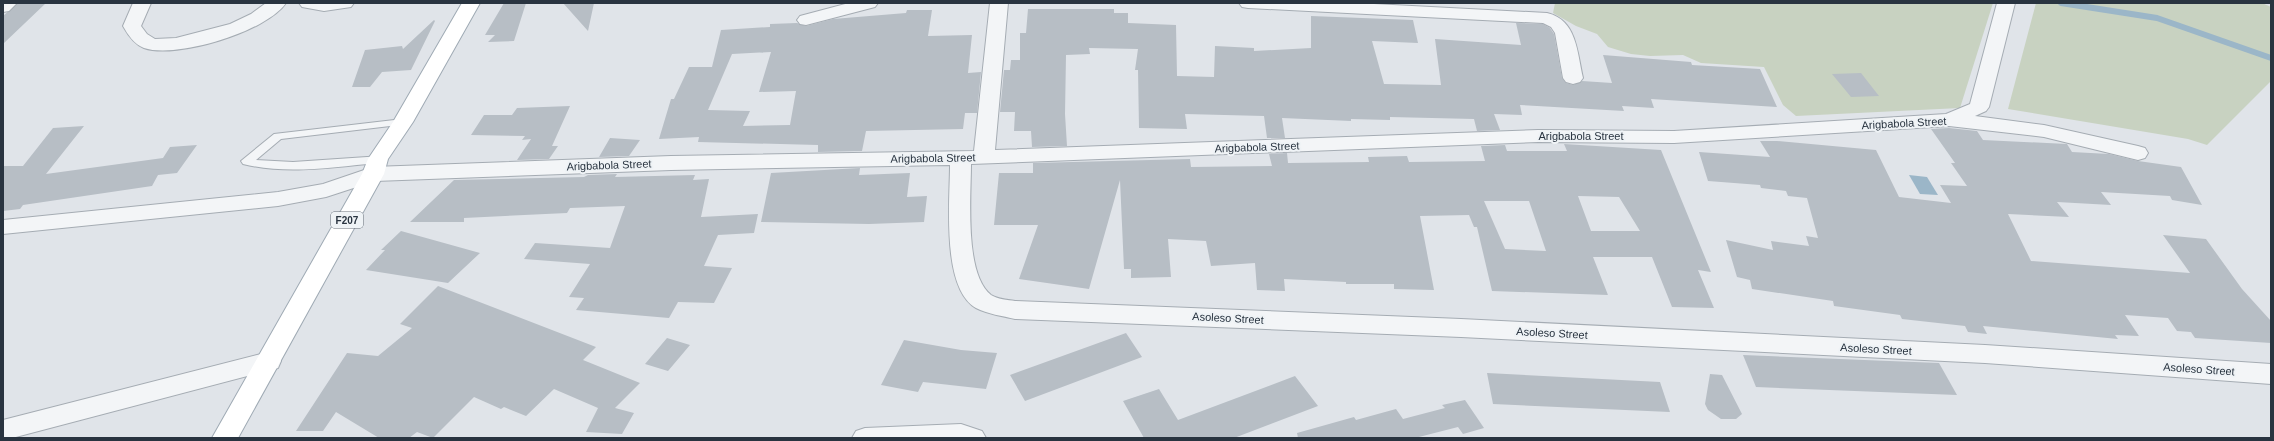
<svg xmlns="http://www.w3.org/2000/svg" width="2274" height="441" font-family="Helvetica,sans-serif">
  <rect width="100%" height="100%" fill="#e0e4e9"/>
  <path fill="#c8d2c1" d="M 1555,3 L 1993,3 L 1960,108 L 1796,116 L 1783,105 L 1764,67 L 1701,63 L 1683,55 L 1650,56 L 1631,54 L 1608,47 L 1597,34 L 1576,26 L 1553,13 Z
    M 2036,3 L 2262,3 L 2271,7 L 2271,81 L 2207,145 L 2188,139 L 2008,109 Z"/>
  <path fill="#9bb6c8" d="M 1909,175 L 1927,177 L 1938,195 L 1920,194 Z"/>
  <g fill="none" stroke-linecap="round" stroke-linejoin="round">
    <path stroke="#9bb6c8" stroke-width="6" d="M 2061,3 L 2157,18 L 2271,58"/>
  </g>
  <path fill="#b7bec5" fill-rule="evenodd" d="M 18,3 L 46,3 L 3,44 L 3,16 Z
    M 504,3 L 526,3 L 514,41 L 488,42 L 495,35 L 485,35 Z
    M 563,3 L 594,3 L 588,31 Z
    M 1028,9 L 1114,9 L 1114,13 L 1128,13 L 1128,23 L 1176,25 L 1177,76 L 1214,77 L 1215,46 L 1254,48 L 1254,51 L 1311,48 L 1311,16 L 1413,20 L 1418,43 L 1372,41 L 1384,84 L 1441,85 L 1435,39 L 1521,45 L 1516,23 L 1543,24 L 1550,28 L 1554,34 L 1562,78 L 1566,83 L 1573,85 L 1582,81 L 1612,83 L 1603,55 L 1691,62 L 1692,65 L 1760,69 L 1777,107 L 1651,99 L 1654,108 L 1622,106 L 1624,111 L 1520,105 L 1522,115 L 1494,114 L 1500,130 L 1477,131 L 1474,119 L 1390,117 L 1390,120 L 1351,119 L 1351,121 L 1282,118 L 1285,138 L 1267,138 L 1264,116 L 1185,114 L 1187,129 L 1139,128 L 1138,70 L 1135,70 L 1138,49 L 1089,48 L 1090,54 L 1066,55 L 1065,114 L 1067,146 L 1032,147 L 1031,131 L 1014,131 L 1015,112 L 1000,112 L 1004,70 L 1010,70 L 1011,60 L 1020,60 L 1020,33 L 1026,33 Z
    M 907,10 L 932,10 L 928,36 L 972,35 L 968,73 L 981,72 L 977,113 L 965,113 L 963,129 L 866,131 L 862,151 L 818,152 L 818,145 L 698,142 L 699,137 L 659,139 L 671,99 L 674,99 L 689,67 L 712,67 L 721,30 L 770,27 L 770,24 L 797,23 L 806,26 L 833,19 L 906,13 ZM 771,52 L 759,92 L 796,91 L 790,125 L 743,126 L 750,111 L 708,110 L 732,54 Z
    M 434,20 L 435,21 L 411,70 L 382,72 L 370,87 L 352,87 L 365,50 L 402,46 L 403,49 Z
    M 1861,73 L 1879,96 L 1851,97 L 1832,74 Z
    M 570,106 L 552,146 L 558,146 L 549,159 L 517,160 L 531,139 L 522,140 L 525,136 L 471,135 L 484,115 L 512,115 L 517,108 Z
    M 84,126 L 46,174 L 163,158 L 170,147 L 197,145 L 177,173 L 158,175 L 152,186 L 23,205 L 20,209 L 3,211 L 3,166 L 23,166 L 53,128 Z
    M 1949,128 L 1977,131 L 1983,140 L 2067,144 L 2072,152 L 2109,154 L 2138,161 L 2181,167 L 2202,205 L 2172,200 L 2170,196 L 2101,192 L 2111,205 L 2057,202 L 2069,217 L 2008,214 L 2031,261 L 2190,273 L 2163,235 L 2206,239 L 2242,289 L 2271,321 L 2271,343 L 2195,338 L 2191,332 L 2177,331 L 2168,318 L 2125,315 L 2139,336 L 2115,335 L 2118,339 L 1983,326 L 1987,334 L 1968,332 L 1965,326 L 1902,319 L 1900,315 L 1834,306 L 1833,301 L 1752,289 L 1750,280 L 1737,277 L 1726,240 L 1773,250 L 1771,241 L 1809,246 L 1806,236 L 1818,238 L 1807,198 L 1788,196 L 1786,191 L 1761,188 L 1760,185 L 1708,181 L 1699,152 L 1770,157 L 1760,141 L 1777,141 L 1876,150 L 1899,197 L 1951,203 L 1940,185 L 1967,186 L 1951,163 L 1955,163 L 1931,129 Z
    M 610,138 L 640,140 L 629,156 L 599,157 Z
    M 1564,144 L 1661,150 L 1711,272 L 1698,270 L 1714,308 L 1672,307 L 1652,257 L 1593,257 L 1608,295 L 1492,291 L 1477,227 L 1474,227 L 1469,215 L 1420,216 L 1434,290 L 1394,289 L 1394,284 L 1346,284 L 1346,282 L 1284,279 L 1285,291 L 1257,290 L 1255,263 L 1211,266 L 1206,241 L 1168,239 L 1171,277 L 1131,278 L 1131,269 L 1124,269 L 1120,180 L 1089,289 L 1019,279 L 1038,225 L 994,225 L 999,173 L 1033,173 L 1033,163 L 1190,159 L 1191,167 L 1272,166 L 1269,154 L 1287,153 L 1288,163 L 1369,162 L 1368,157 L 1407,156 L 1409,162 L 1485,161 L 1481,146 L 1505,145 L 1507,151 L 1567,151 ZM 1578,196 L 1619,197 L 1640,231 L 1591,231 ZM 1484,201 L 1529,201 L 1546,251 L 1505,249 Z
    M 860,168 L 859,175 L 910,173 L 907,197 L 927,196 L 924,222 L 869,224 L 761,222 L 771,173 Z
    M 617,174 L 615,177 L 695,175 L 693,180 L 709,179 L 701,217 L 758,214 L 754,233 L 718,235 L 704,266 L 732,268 L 714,303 L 678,302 L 669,318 L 576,310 L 584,298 L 569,297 L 590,264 L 524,259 L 535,243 L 610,248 L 625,206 L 570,208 L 567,213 L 464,218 L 464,222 L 410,222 L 454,180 L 584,177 L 588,175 Z
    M 401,231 L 480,253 L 448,283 L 366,270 L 385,250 L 381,250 Z
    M 438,286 L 596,347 L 583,360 L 640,383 L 615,408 L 634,413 L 622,434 L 586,432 L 598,408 L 554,389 L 526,416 L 504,407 L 501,409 L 474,397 L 433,438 L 417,432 L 409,438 L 379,438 L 336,412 L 323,431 L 296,431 L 347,353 L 378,356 L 412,328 L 400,324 Z
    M 1126,333 L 1142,357 L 1025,401 L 1010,375 Z
    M 667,338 L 690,345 L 668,371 L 645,364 Z
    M 904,340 L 961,350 L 997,353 L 986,389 L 923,382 L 918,392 L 881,385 Z
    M 1743,355 L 1939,363 L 1957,395 L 1756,387 Z
    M 1487,373 L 1660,382 L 1670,412 L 1493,404 Z
    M 1710,374 L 1722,375 L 1742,414 L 1736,419 L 1721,419 L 1708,410 L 1705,404 Z
    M 1295,376 L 1318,406 L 1234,438 L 1144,438 L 1123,401 L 1159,389 L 1178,420 Z
    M 1465,400 L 1484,428 L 1463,434 L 1458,427 L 1415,438 L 1298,438 L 1297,433 L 1354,417 L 1356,420 L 1396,409 L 1403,419 L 1445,408 L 1442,405 Z"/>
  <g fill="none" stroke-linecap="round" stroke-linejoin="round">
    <defs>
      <path id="service" d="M 403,119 L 407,120 L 408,122 L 407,124 L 281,139 L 256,160 L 293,162 L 382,156 L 384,159 L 382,162 L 378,163 C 333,167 287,175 243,164 L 241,161 L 274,134 Z"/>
      <path id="minor" d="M 3,3 L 17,3 L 9,11 L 3,12 Z
        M 133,3 L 151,3 L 141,26 L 147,34 L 155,39 L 176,38 L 230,24 L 251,14 L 266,3 L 286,3 C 266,32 176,59 144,48 C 134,44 128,35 123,26 Z
        M 299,3 L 354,3 L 351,7 L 324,11 L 302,7 Z
        M 849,3 L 878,3 L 875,7 L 806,25 L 800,24 L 797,20 L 800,16 Z
        M 990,3 L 1008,3 L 995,150 L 1538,130 L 1674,131 L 1946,114 L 1970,104 L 1997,3 L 2015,3 L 1989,107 L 1986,111 L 1975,116 L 2044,125 L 2138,146 L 2145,148 L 2148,153 L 2145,158 L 2138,160 L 2044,137 L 1949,126 L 1674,143 L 1538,142 L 971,164 C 971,196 964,274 991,295 C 997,299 1008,300 1015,301 L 1461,319 L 1985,345 L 2271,364 L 2271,384 L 1985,363 L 1461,337 L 1015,319 C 1003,316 987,314 976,308 C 941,288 950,200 950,165 L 671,170 L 375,181 L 326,197 L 278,206 L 3,234 L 3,220 L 278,192 L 323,184 L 373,167 L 671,156 L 974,151 Z
        M 1239,3 L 1355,3 L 1547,13 C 1577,20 1577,52 1583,78 L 1580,82 L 1573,84 L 1566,82 L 1563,78 L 1555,33 L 1551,27 L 1543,23 L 1248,8 L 1242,7 Z
        M 269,352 L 278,354 L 281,361 L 278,368 L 12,438 L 3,438 L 3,420 Z
        M 961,424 L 982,431 L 986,438 L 852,438 L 856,431 L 865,428 Z"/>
      <path id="primary" d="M 462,3 L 480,3 L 413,122 L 388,159 L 384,174 L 238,438 L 212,438 L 362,174 L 368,159 L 393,122 Z"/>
    </defs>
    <use href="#service" stroke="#a5acb3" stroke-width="2"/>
    <use href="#minor" stroke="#a5acb3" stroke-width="2"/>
    <use href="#primary" stroke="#9faab4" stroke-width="2"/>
    <use href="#service" fill="#f3f5f7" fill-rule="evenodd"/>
    <use href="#minor" fill="#f3f5f7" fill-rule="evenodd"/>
    <use href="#primary" fill="#fff" fill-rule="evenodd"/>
  </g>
  <g text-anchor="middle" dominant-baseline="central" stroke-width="4" stroke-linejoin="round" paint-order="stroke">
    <rect fill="#eff3f6" stroke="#646d77" stroke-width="1" x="331" y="212" width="32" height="16" rx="3"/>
    <g font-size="10" font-weight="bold" fill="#293440">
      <text x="347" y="220">F207</text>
    </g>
    <g font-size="11" fill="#293440" stroke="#eff3f6">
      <text transform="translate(1904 123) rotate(-3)">Arigbabola Street</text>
      <text x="1581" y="136">Arigbabola Street</text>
      <text transform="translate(1257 147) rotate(-2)">Arigbabola Street</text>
      <text transform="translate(933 158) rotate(-1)">Arigbabola Street</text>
      <text transform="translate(609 165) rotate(-2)">Arigbabola Street</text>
      <text transform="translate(1228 318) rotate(3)">Asoleso Street</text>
      <text transform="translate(1552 333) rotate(3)">Asoleso Street</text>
      <text transform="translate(1876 349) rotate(3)">Asoleso Street</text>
      <text transform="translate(2199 369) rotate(4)">Asoleso Street</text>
    </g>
  </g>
  <rect width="2274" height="441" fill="none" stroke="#293440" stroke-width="8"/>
</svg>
